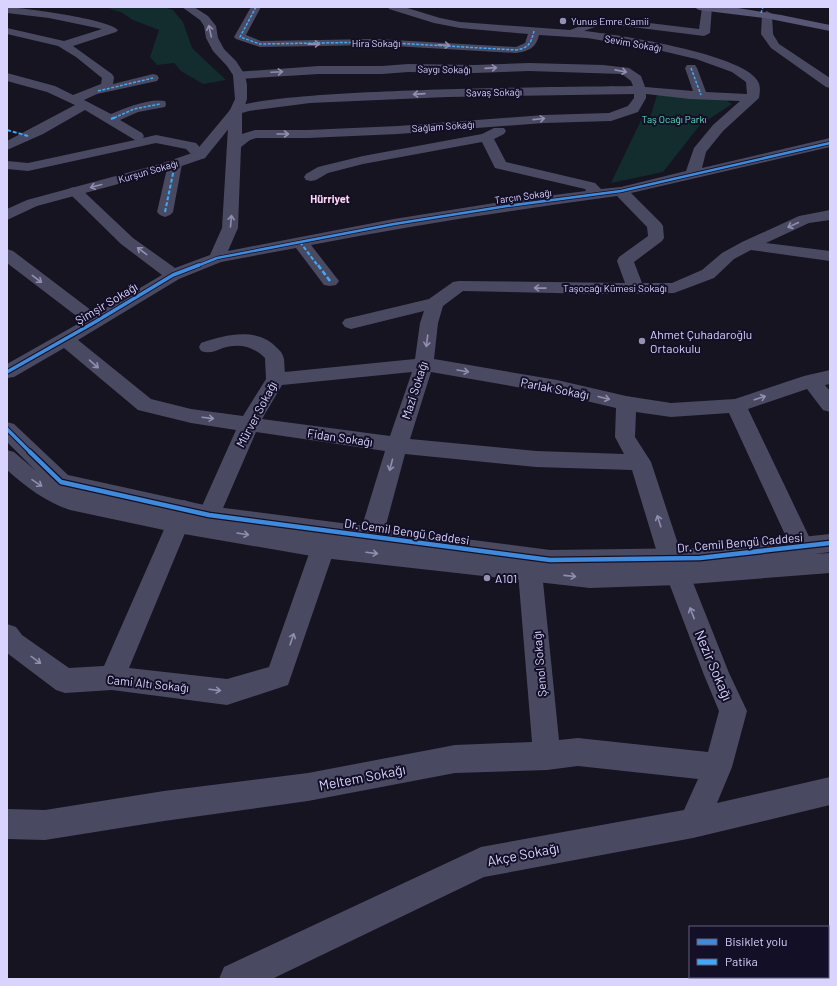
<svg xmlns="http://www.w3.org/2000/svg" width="837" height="986" font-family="Barlow,sans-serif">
  <rect width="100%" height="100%" fill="#161421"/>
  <path fill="#132c2d" d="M 114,7 L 164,7 L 173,10 L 183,22 L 192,48 L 226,80 L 203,84 L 181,71 L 174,63 L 157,65 L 150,57 L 159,30 L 133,20 L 121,12 L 109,9 Z
    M 657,95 L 733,98 L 727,101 L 732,104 L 700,125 L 663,172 L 611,183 L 642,118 L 650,118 Z"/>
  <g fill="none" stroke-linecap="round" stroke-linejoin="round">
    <path fill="#4a4962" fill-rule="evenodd" d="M 7,7 C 24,8 109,19 118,30 L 116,32 L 73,46 L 112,74 L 114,77 L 113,84 L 153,74 L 157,75 L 159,78 L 157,81 L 97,94 L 84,100 L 111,114 C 125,108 149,98 165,101 L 166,104 L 165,107 L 138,112 L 120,120 L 142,133 L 144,136 L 143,138 L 156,135 L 196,143 L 207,155 L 205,158 L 200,159 L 195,158 L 186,149 L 156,143 L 28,171 L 7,169 L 7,161 L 28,163 L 135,140 L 85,110 L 43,134 L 7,150 L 7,141 L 75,105 L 47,92 L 7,81 L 7,73 L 55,86 L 73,95 L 101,84 L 102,78 L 76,57 L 58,46 L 7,34 L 7,28 L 64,41 L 102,29 L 49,18 L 7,13 Z
      M 251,7 L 261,7 L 246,35 L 261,41 L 376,39 L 516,47 L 525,43 L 528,34 L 460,28 L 434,23 L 389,9 L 388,7 L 404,7 L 440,18 L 460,22 L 570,30 L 599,19 L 624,20 L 699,29 L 702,8 L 712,7 L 710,33 L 704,36 L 624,26 L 600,25 L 584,31 C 616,34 741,54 757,80 C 761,85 760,92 759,98 L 723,131 L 706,152 L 702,168 L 830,138 L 830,147 L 631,193 L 661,223 L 663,226 L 664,238 L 662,241 L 634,262 L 642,283 L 672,283 L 702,270 L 722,253 L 742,242 L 799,216 L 830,210 L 830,220 L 809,223 L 766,243 L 830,251 L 830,261 L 751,250 L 734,259 L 714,278 L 674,293 L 601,294 L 463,291 L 443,306 L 438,323 L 434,359 L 557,380 L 626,396 L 671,403 L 735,399 L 804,376 L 830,370 L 830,384 L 825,385 L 830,391 L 830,412 L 823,410 L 807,389 L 748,409 L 814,547 L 810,554 L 802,557 L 794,554 L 729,413 L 671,417 L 636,412 L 635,437 L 651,462 L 683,559 L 680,565 L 686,568 L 690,575 L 729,673 L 747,711 L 732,767 L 717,803 L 830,777 L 830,805 L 693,838 L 484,877 L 272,979 L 219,979 L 224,967 L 481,847 L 684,810 L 698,779 L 578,766 L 547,770 L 455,773 L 308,801 L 164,821 L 45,840 L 7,839 L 7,809 L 45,810 L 164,791 L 308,773 L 455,745 L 532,742 L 518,572 L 522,565 L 530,562 L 538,565 L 542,572 L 559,740 L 578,738 L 708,752 L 719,711 L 704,675 L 666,575 L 669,568 L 663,566 L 659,559 L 632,470 L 536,467 L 405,454 L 383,536 L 379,543 L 371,545 L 363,543 L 359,536 L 385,451 L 256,432 L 220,515 L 217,521 L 209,524 L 201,521 L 198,515 L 236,430 L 191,423 L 138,410 L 64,348 L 14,377 L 7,378 L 7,364 L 83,321 L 7,263 L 7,249 L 13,251 L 96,314 L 162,275 L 121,244 L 70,194 L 68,191 L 70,188 L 75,187 L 80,188 L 133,238 L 175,268 L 210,255 L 222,228 L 229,111 C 246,88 584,87 633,86 L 631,81 L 622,74 L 529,71 L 474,73 L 408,72 L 382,74 L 319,74 L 239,79 L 235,78 L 233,75 L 235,72 L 319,66 L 382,66 L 408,64 L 474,65 L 529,63 L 603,65 L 629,68 L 641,76 L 645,87 L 693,91 L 685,68 L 687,65 L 695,65 L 697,68 L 706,92 L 747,94 L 746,82 L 732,72 L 696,59 L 654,49 L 587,38 L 539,35 C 536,48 529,51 516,53 L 376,45 L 260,47 L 236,39 L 234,37 ZM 634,94 L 634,98 L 628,106 L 609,113 L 544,115 L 398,126 L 308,130 L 255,130 L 242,134 L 242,113 L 249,111 L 310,103 L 447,97 ZM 646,94 L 690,99 L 740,101 L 713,125 L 694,148 L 686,171 L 621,187 L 601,189 L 595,183 L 506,162 L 494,139 L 504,134 L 506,131 L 504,128 L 494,128 L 482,134 L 363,156 L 318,167 L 306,174 L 304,177 L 306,180 L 311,181 L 316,180 L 328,173 L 363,164 L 482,142 L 495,168 L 585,189 L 586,191 L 507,201 L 394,219 L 228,251 L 238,228 L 241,147 L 250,140 L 256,138 L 308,138 L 398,134 L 544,123 L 611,121 L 638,112 L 646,98 ZM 617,196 L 647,227 L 648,236 L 619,257 L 617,261 L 625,283 L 459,281 L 453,282 L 429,299 L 345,319 L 342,323 L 345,327 L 351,329 L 424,311 L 420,323 L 415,359 L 285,372 C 284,367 285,360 283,356 C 282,352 278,349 275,346 C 255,327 225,335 201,343 L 199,347 L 201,351 C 210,354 215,351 223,348 C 239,343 253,346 265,358 L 266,379 L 243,416 L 191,409 L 151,399 L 78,340 L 179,279 L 221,262 L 296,248 L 324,285 L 330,286 L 336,285 L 339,281 L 311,245 C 412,225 515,210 617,196 ZM 412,372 L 390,436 L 262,419 L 282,385 ZM 431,372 L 557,394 L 616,408 L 615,437 L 624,454 L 536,451 L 410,439 Z
      M 767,11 L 772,14 L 773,34 L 779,44 L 830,78 L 830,88 L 826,87 L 771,48 L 761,34 L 762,14 Z
      M 175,160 L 180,161 L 182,164 L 173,212 L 170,215 L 165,217 L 160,215 L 157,212 L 168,164 L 170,161 Z
      M 184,500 L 192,503 L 195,509 L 129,668 L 227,679 L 269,667 L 311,548 L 315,541 L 323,538 L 331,541 L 335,548 L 288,685 L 227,705 L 112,690 L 65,693 L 56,690 L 7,653 L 7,624 L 16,627 L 22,635 L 69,668 L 104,666 L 173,509 L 176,503 Z"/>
    <path fill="#4a4962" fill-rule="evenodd" d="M 182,7 L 194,7 L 208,16 L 216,26 L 218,38 L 224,49 L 236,61 L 245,75 L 247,85 L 247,99 L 243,111 L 205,158 L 170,170 L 37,206 L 7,220 L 7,209 L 27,200 L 160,164 L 195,152 L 230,110 L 235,99 L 233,75 L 227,66 L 213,51 L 206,38 L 204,26 L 200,20 Z
      M 7,422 L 14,424 L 68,475 L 209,506 L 550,550 L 700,548 L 830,534 L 830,552 L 814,554 L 830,553 L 830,573 L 678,585 L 590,588 L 323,558 L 178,533 L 70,510 C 46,502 26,487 7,470 L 7,450 L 14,452 L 36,471 L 7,442 Z"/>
    <path fill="#575674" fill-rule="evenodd" d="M 694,7 L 732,7 L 781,15 L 830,25 L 830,31 L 765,18 L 699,10 Z"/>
    <path stroke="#3fa9f5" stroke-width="1.5" stroke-dasharray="3 1.5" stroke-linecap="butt" d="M 256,7 L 240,37 L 260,44 L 376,42 L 516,50 C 529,48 531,43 534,31
      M 761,13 L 763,7
      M 691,68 L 701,95
      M 98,91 L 153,78
      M 114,118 L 134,109 L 160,104"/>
    <path stroke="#3fa9f5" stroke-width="2" stroke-dasharray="4 2" stroke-linecap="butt" d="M 111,119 L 116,117
      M 7,130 L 28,136
      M 165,212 L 175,164
      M 300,242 L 318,266"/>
    <path stroke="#3fa9f5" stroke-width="2.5" stroke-dasharray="5 2.5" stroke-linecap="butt" d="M 318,265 L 330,281"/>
    <defs>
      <path id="cycleway-far2" d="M 197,266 L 217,258 L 394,224 L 507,206 L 621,191 L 830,143"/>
      <path id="cycleway-far1" d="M 7,372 L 95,322 L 173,275 L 199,265
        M 7,429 L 31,453"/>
      <path id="cycleway" d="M 30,452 L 61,482 L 209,515 L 550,560 L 700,558 L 830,543"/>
    </defs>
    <use href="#cycleway-far2" stroke="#130f26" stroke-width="4"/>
    <use href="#cycleway-far1" stroke="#130f26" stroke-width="5.5"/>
    <use href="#cycleway" stroke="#130f26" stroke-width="7"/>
    <use href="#cycleway-far2" stroke="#408adc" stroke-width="2.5"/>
    <use href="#cycleway-far1" stroke="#408adc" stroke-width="3.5"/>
    <use href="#cycleway" stroke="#408adc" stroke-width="4.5"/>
  </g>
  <defs><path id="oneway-shaft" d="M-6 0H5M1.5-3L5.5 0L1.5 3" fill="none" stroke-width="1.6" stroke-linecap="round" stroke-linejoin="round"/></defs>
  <g stroke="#928eb0">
    <use href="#oneway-shaft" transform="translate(210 31) rotate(-103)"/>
    <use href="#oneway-shaft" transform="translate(314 44) rotate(-1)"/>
    <use href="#oneway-shaft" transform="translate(444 45) rotate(3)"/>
    <use href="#oneway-shaft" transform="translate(491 68) rotate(-4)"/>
    <use href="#oneway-shaft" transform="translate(621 71) rotate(11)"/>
    <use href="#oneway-shaft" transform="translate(277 72) rotate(-3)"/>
    <use href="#oneway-shaft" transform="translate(419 94) rotate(176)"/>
    <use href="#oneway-shaft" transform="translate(539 119) rotate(-6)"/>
    <use href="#oneway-shaft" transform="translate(283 134)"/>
    <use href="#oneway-shaft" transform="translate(96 186) rotate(165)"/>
    <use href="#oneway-shaft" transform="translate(231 221) rotate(-85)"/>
    <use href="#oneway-shaft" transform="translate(793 225) rotate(155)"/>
    <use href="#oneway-shaft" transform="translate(142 251) rotate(-143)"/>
    <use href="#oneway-shaft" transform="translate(37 279) rotate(37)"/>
    <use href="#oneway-shaft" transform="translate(540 288) rotate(-179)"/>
    <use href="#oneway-shaft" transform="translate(427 341) rotate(97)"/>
    <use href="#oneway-shaft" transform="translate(94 364) rotate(41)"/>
    <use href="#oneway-shaft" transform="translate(463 371) rotate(9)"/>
    <use href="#oneway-shaft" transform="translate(604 398) rotate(14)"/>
    <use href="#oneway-shaft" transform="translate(760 398) rotate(-18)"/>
    <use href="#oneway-shaft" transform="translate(208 418) rotate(7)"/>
    <use href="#oneway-shaft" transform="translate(391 465) rotate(105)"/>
    <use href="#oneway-shaft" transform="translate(37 483) rotate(34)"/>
    <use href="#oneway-shaft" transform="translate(659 521) rotate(-108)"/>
    <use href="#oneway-shaft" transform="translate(243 534) rotate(9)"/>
    <use href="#oneway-shaft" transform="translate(372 553) rotate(7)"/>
    <use href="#oneway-shaft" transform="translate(570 576) rotate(6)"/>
    <use href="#oneway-shaft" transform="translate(692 613) rotate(-111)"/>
    <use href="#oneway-shaft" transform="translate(292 639) rotate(-71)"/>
    <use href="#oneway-shaft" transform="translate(36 660) rotate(36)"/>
    <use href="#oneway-shaft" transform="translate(215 690) rotate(7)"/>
  </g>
  <g fill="#9591b1" stroke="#130f26" stroke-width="1.5">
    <circle cx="563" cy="21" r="4"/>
    <circle cx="642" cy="341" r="4"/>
    <circle cx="487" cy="578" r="4"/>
  </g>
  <g text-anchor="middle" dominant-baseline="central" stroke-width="4" stroke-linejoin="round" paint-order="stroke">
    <g font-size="10" fill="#d9d4ff" stroke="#130f26" text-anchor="start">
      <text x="571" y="21">Yunus Emre Camii</text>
    </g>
    <g font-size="10" fill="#d9d4ff" stroke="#130f26">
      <text x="376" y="43">Hira Sokağı</text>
      <text transform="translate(633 43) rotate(10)">Sevim Sokağı</text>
      <text transform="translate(444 69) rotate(1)">Saygı Sokağı</text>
      <text transform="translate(494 92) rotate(-1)">Savaş Sokağı</text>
      <text transform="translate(443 126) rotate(-4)">Sağlam Sokağı</text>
      <text transform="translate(148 171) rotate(-16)">Kurşun Sokağı</text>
      <text transform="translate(523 196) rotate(-8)">Tarçın Sokağı</text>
      <text x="615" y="288">Taşocağı Kümesi Sokağı</text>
    </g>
    <g font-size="10" fill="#5fe0c0" stroke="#130f26">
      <text x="674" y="119">Taş Ocağı Parkı</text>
    </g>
    <g font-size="11" font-weight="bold" fill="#ffd6f0" stroke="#130f26">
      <text x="330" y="198">Hürriyet</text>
    </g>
    <g font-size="12" fill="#d9d4ff" stroke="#130f26">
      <text transform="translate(106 303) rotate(-31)">Şimşir Sokağı</text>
      <text transform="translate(555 388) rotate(11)">Parlak Sokağı</text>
      <text transform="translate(414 390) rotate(-72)">Mazi Sokağı</text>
      <text transform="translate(256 414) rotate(-62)">Mürver Sokağı</text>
      <text transform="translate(340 437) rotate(8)">Fidan Sokağı</text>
      <text transform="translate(407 531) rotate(8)">Dr. Cemil Bengü Caddesi</text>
      <text transform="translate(740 542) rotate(-5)">Dr. Cemil Bengü Caddesi</text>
      <text transform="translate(539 664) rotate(-95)">Şenol Sokağı</text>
      <text transform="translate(148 683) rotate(6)">Cami Altı Sokağı</text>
    </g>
    <g font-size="12" fill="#d9d4ff" stroke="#130f26" text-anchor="start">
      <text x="650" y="334">Ahmet Çuhadaroğlu<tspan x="650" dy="14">Ortaokulu</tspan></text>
      <text x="495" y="578">A101</text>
    </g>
    <g font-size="14" fill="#d9d4ff" stroke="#130f26">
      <text transform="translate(714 665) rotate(67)">Nezir Sokağı</text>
      <text transform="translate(362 777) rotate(-11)">Meltem Sokağı</text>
      <text transform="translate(523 854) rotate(-11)">Akçe Sokağı</text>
    </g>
  </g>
  <rect width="837" height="986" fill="none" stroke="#d9d4ff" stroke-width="16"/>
  <rect x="689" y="926" width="140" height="52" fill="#130f26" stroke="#625e7d"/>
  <rect x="697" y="939" width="20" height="6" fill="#408adc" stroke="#625e7d"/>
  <text x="725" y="946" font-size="12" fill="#d9d4ff">Bisiklet yolu</text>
  <rect x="697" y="959" width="20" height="6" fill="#3fa9f5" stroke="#625e7d"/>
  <text x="725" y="966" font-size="12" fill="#d9d4ff">Patika</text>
</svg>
